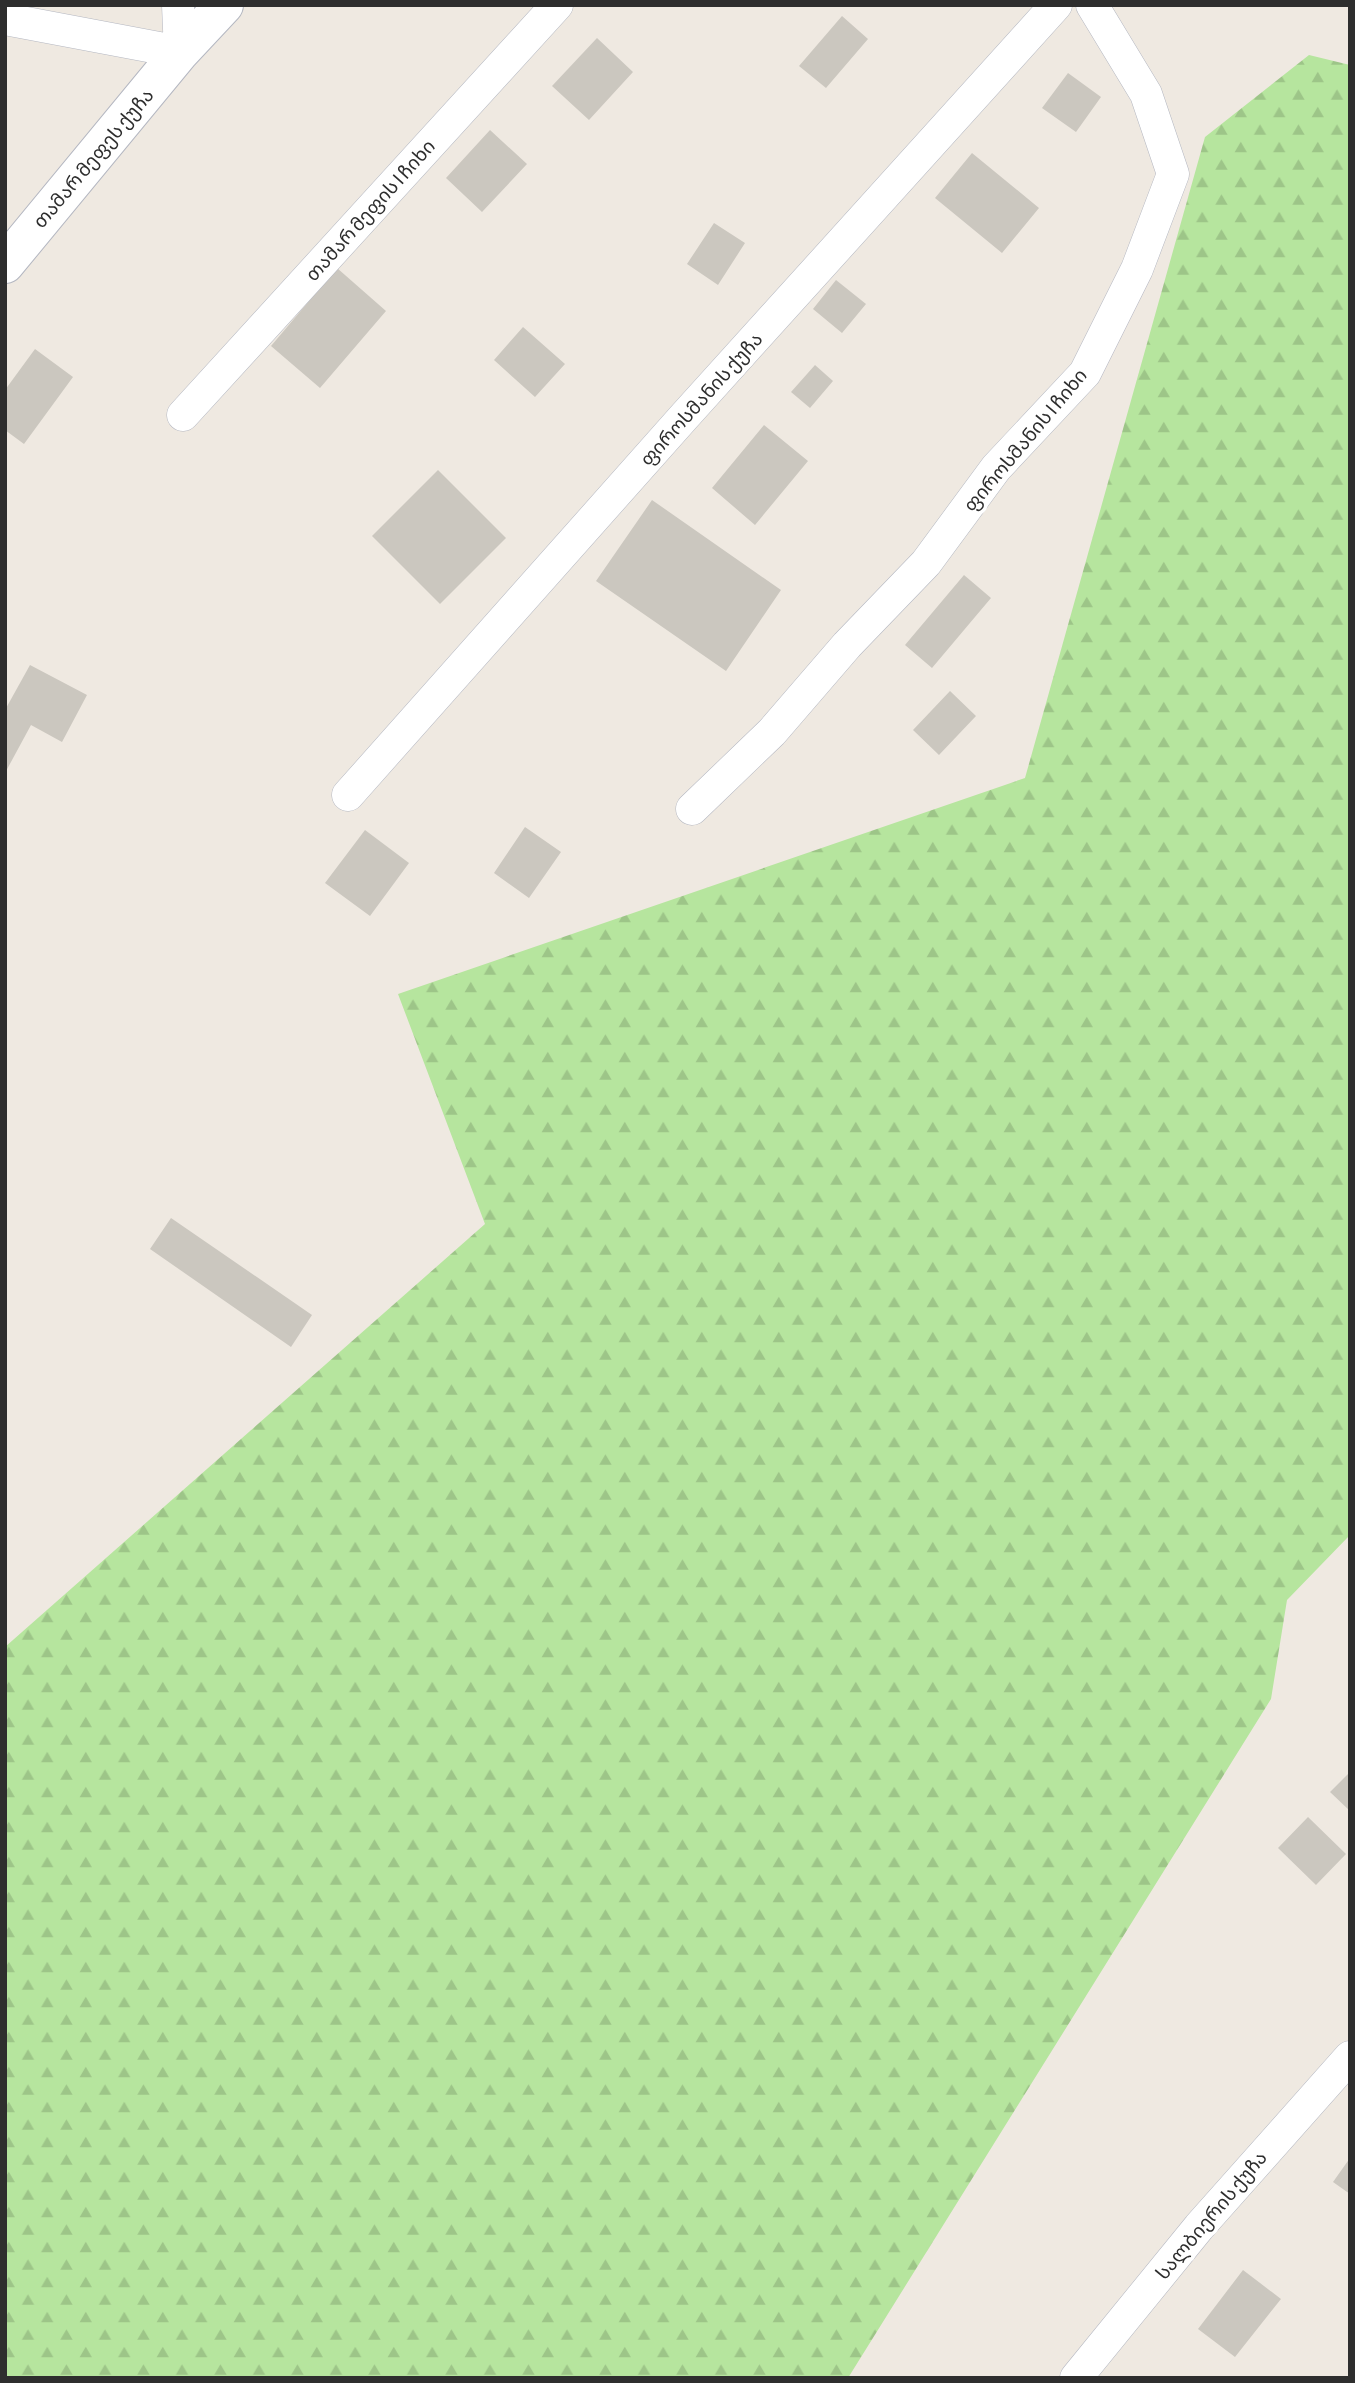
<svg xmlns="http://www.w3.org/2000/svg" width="1355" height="2383" font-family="'Asap Condensed','Noto Sans Georgian',sans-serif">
  <defs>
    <pattern id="forest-firs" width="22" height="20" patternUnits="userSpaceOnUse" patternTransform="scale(1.75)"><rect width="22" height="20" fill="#b6e59e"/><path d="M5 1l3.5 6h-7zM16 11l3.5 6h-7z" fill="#9dc588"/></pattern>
  </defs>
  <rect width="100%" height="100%" fill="#efe9e1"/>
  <path fill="url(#forest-firs)" d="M 1309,55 L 1350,65 L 1350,1535 L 1287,1600 L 1271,1699 L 848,2378 L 5,2378 L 5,1647 L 485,1224 L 398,994 L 1025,778 L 1205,137 Z"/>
  <path fill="#cbc7bf" d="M 842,16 L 868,39 L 826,88 L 799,66 Z
    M 597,38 L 633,72 L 589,120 L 552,86 Z
    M 1068,73 L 1101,97 L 1076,132 L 1042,108 Z
    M 490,130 L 527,164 L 482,212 L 446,178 Z
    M 972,153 L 1039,208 L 1002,253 L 935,198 Z
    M 714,223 L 745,243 L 718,285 L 687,264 Z
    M 337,268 L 386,311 L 320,388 L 271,346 Z
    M 836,280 L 866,304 L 842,333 L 813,309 Z
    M 523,327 L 565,364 L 535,397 L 494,360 Z
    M 35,349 L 73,377 L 24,444 L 5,430 L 5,390 Z
    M 815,365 L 833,381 L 810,408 L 791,392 Z
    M 764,425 L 808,461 L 755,525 L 712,488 Z
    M 438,470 L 506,538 L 440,604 L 372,536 Z
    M 652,500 L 781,590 L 726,671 L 596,581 Z
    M 964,575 L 991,598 L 932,668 L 905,645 Z
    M 30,665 L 87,695 L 62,742 L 31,725 L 5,773 L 5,710 Z
    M 950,691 L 976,716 L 939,755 L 913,730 Z
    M 525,827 L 561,852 L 529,898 L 494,873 Z
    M 365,830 L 409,863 L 370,916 L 325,883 Z
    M 171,1218 L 312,1315 L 291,1347 L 150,1249 Z
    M 1350,1772 L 1350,1811 L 1330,1792 Z
    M 1308,1817 L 1346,1854 L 1316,1885 L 1278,1848 Z
    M 1350,2158 L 1350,2194 L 1333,2182 Z
    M 1243,2270 L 1281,2299 L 1235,2357 L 1198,2329 Z"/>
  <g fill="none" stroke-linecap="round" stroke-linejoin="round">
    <defs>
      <path id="street" d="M 5,19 L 180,52 L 178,5
        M 183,415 L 557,5
        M 348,795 L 682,419 L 1056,5
        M 692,809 L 772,732 L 847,645 L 926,563 L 996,468 L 1085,373 L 1137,269 L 1173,174 L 1146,94 L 1092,5
        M 1076,2378 L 1199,2227 L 1350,2057"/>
      <path id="secondary" d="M 5,264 L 180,52 L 224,5"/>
    </defs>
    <use href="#street" stroke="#b4b7c1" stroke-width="33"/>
    <use href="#secondary" stroke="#b4b7c1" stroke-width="40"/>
    <use href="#street" stroke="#fff" stroke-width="32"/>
    <use href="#secondary" stroke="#fff" stroke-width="38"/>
  </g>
  <g text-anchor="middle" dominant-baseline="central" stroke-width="7" stroke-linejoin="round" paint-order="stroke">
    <g font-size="19" fill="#2e2e2e" stroke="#fff">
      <text transform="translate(93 158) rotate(-50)">თამარ მეფეს ქუჩა</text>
      <text transform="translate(370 210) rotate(-48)">თამარ მეფის I ჩიხი</text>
      <text transform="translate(701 399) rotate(-48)">ფიროსმანის ქუჩა</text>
      <text transform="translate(1025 440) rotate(-50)">ფიროსმანის I ჩიხი</text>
      <text transform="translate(1211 2215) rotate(-50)">სალბიერის ქუჩა</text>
    </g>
  </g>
  <rect width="1355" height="2383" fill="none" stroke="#2e2e2e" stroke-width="14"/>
</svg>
